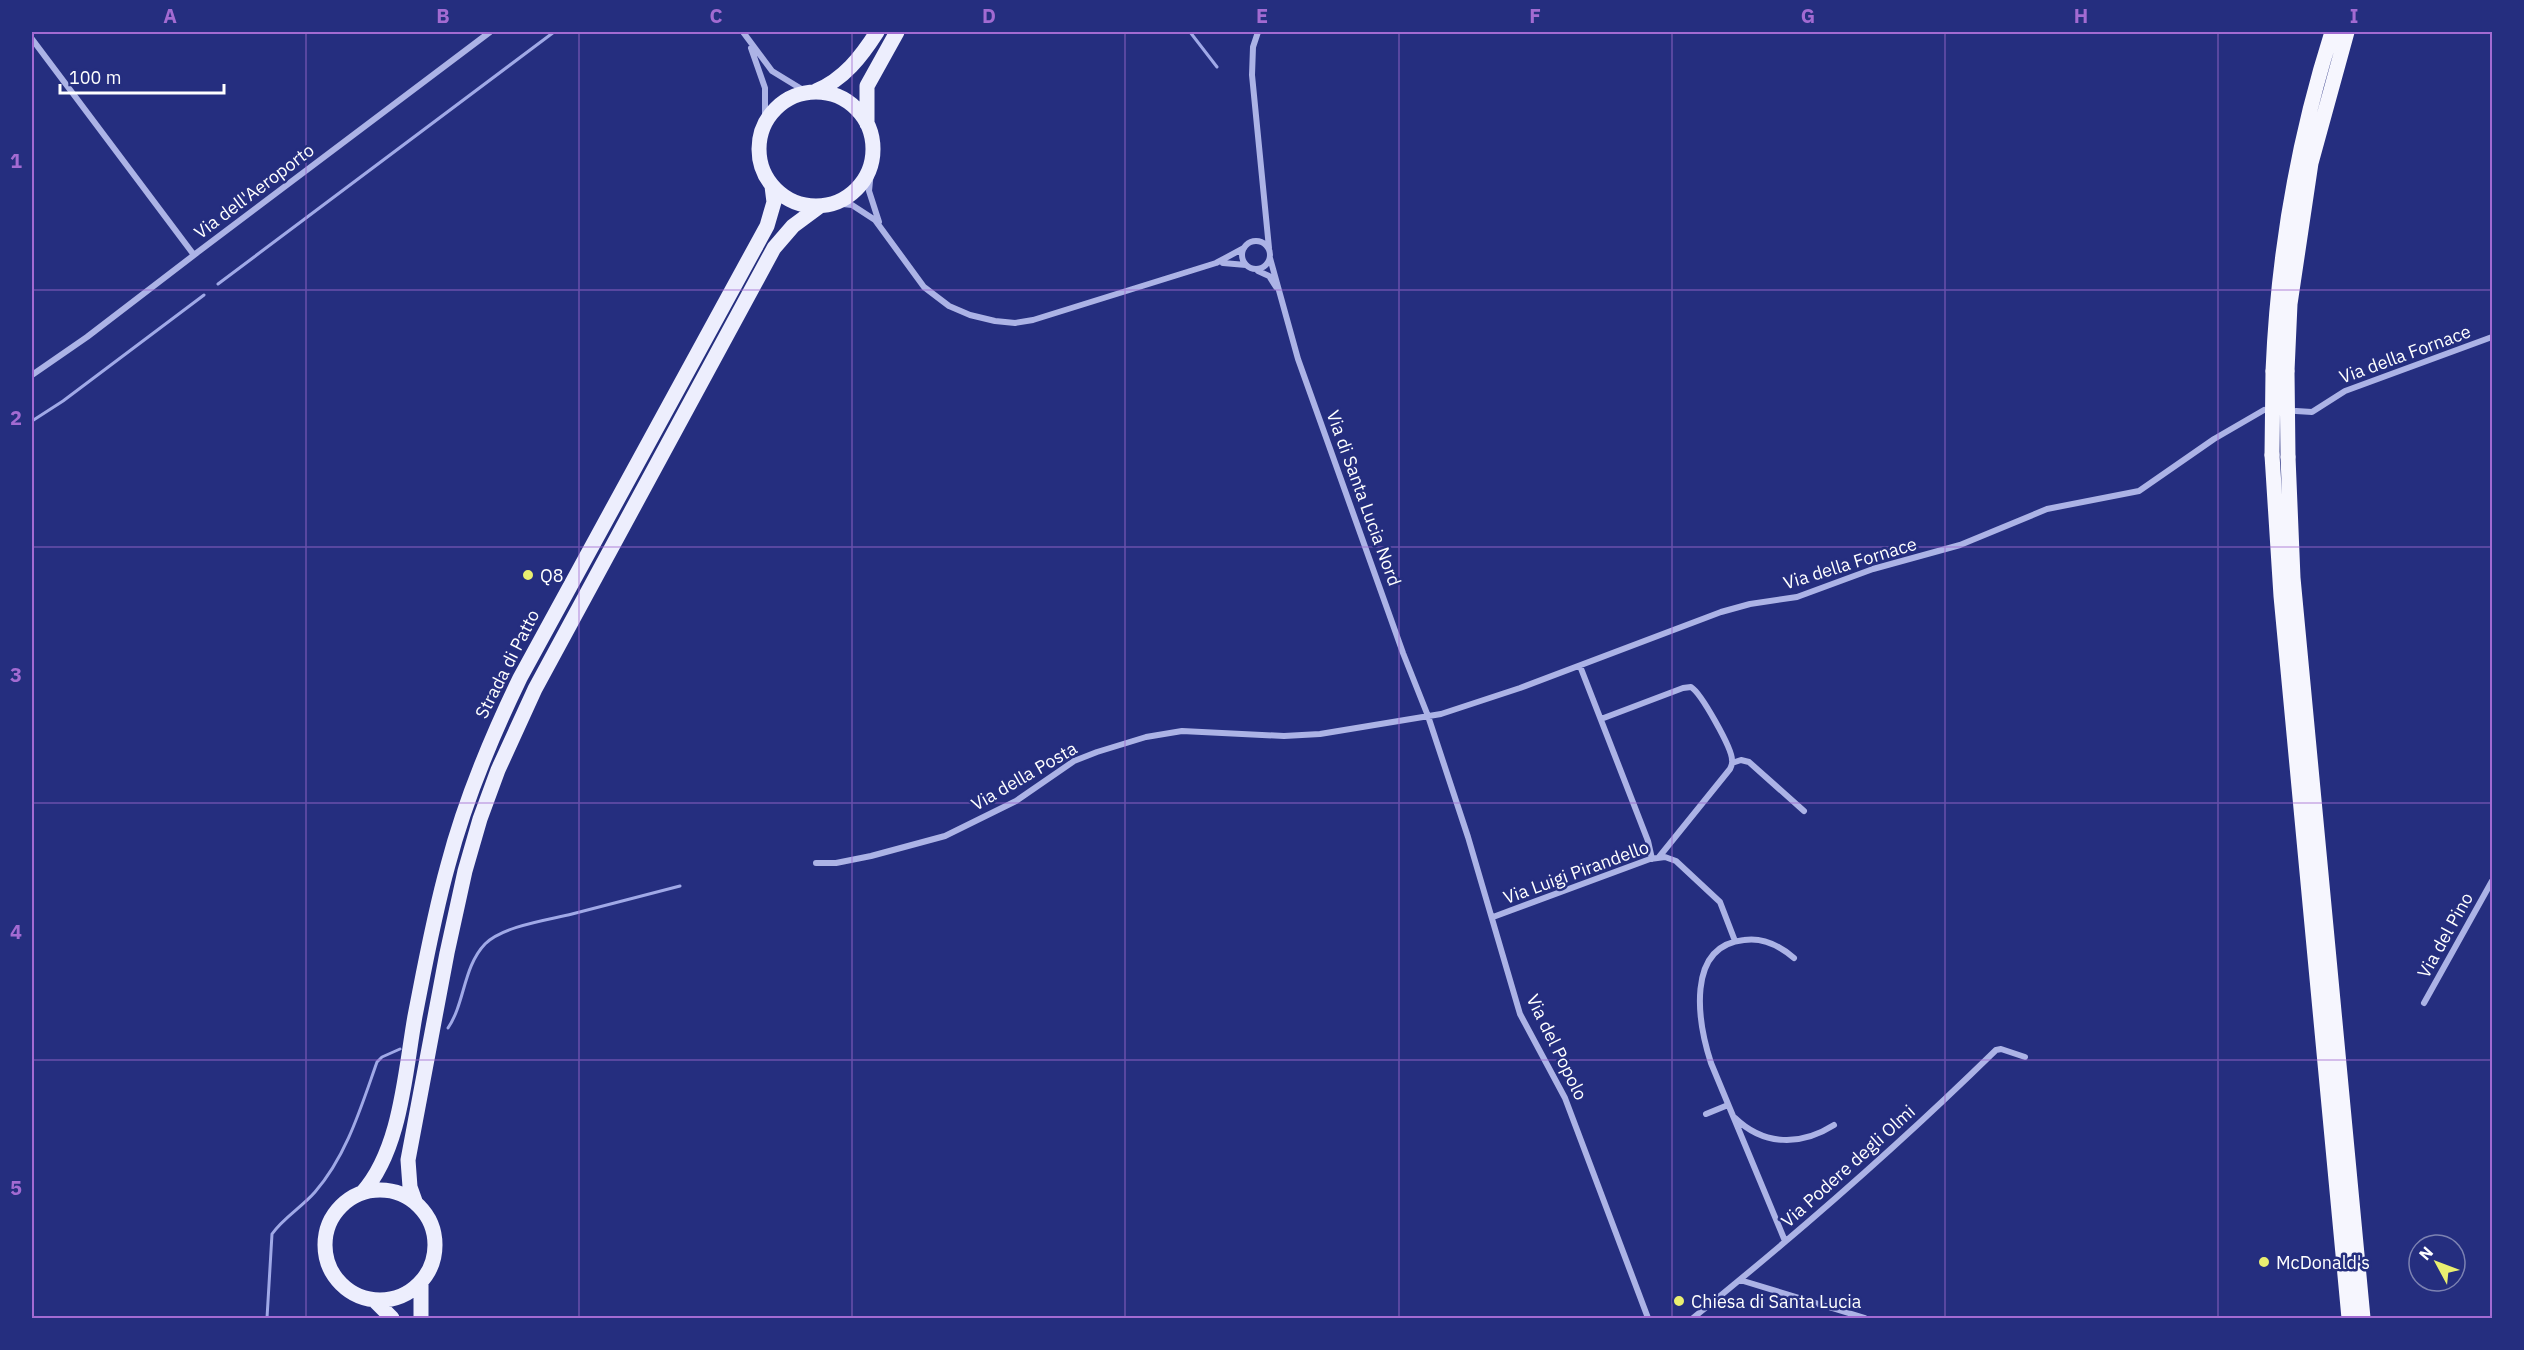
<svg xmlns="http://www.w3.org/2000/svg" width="2524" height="1350" font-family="'IBM Plex Sans',sans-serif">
  <rect width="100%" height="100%" fill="#252e7f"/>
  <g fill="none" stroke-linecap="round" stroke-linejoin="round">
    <path stroke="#a0a9e7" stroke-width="3" d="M 1190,32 L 1217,67
      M 218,284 L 554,32
      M 32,421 L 63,401 L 204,295
      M 448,1028 C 465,1003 463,967 485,944 C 503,926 548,920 572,914 C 608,905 644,895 680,886
      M 267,1318 L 272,1234 C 283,1218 302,1207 315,1192 C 347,1155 361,1107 377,1062 L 382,1057 L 400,1049"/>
    <path stroke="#acb3e6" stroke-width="6" d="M 743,32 L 772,71 L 808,93
      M 1258,32 L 1253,47 L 1252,75 L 1269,248
      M 32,39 L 194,255 L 490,32
      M 751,48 L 765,88 L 765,124
      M 872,161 L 869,191 L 879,222
      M 834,203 L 852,205 L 875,220 L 924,287 L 949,306 L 970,315 L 995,321 L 1015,323 L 1033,320 L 1216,263 L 1244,248
      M1242 255a14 14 0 1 1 28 0a14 14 0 1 1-28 0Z
      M 1270,258 L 1298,359 L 1403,653 L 1428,716 L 1468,837 L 1520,1014 L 1565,1098 L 1648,1318
      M 1223,263 L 1246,265
      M 1258,271 L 1269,276 L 1276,287
      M 32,375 L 87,337 L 194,255
      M 2296,411 L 2312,412 L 2345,391 L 2492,337
      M 1580,666 L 1648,841 L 1652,859
      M 1601,719 L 1683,688 L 1691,687 C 1701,693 1732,748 1732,760 C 1733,764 1731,766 1730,769 L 1659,857
      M 1732,763 L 1741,760 L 1749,762 L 1804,811
      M 816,863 L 836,863 L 871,856 L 945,836 L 1016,801 L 1074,761 L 1097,752 L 1146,737 L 1182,731 L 1284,736 L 1320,734 L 1441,714 L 1520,688 L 1721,612 L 1750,604 L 1797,597 L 1873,569 L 1960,545 L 2047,509 L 2139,491 L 2214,439 L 2264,410
      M 1493,917 L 1650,859 L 1665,857 L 1676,861 L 1720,902 L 1735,941
      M 2424,1003 L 2492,881
      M 1706,1114 L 1728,1105
      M 1735,1118 C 1764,1146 1801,1146 1834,1125
      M 1785,1241 L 1711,1063 C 1698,1023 1685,946 1744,940 C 1763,937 1780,946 1794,958
      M 1740,1280 L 1865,1318
      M 1693,1318 C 1797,1234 1900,1144 1996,1050 L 2001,1049 L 2025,1057"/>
    <path stroke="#edeefd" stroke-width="15" d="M 816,91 C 844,79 861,57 877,32
      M759 149a57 57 0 1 1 114 0a57 57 0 1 1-114 0Z
      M 867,124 L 867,86 L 897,32
      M325 1245a55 55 0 1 1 110 0a55 55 0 1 1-110 0Z
      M 362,1193 C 401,1150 405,1072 415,1016 C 425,965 434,915 448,865 C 465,800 491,738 520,678 L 767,226 L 774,202 L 772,186
      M 415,1201 L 410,1187 L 408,1160 L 447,953 L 465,871 L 480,819 L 498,770 L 535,689 L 774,248 L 793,226 L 820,206
      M 421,1282 L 421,1318
      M 374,1300 L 392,1318"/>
    <path stroke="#f6f6fe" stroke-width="15" d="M 2273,371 C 2278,255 2297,142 2332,32
      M 2287,371 L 2290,304 L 2311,163 L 2347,32
      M 2272,455 L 2281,596 L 2349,1318
      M 2288,457 L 2293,578 L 2363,1318"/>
    <path stroke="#f6f6fe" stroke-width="15" d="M 2287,371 L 2288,457
      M 2272,455 L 2273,371"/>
  </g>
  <path fill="none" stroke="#a36bd2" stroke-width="1.5" stroke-opacity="0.55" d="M 306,32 L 306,1318M 579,32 L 579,1318M 852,32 L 852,1318M 1125,32 L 1125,1318M 1399,32 L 1399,1318M 1672,32 L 1672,1318M 1945,32 L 1945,1318M 2218,32 L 2218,1318M 32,290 L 2492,290M 32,547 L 2492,547M 32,803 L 2492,803M 32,1060 L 2492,1060"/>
  <g fill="#eaef70" stroke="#252e7f" stroke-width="2">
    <circle cx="528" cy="575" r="6"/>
    <circle cx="2264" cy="1262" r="6"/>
    <circle cx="1679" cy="1301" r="6"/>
  </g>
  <g text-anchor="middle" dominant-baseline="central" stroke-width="5" stroke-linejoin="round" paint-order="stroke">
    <g font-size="18" fill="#fff" stroke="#252e7f">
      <text transform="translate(254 191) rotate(-37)">Via dell'Aeroporto</text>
      <text transform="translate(2405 354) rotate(-20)">Via della Fornace</text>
      <text transform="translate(1364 498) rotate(70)">Via di Santa Lucia Nord</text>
      <text transform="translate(1850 563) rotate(-17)">Via della Fornace</text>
      <text transform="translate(507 664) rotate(-63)">Strada di Patto</text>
      <text transform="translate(1024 776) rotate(-30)">Via della Posta</text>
      <text transform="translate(1576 872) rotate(-20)">Via Luigi Pirandello</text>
      <text transform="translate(2445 935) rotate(-61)">Via del Pino</text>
      <text transform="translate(1557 1047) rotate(64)">Via del Popolo</text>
      <text transform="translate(1848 1166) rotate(-42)">Via Podere degli Olmi</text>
    </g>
    <g font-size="18" fill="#fff" stroke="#252e7f" text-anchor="start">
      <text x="540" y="575">Q8</text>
      <text x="2276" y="1262">McDonald's</text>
      <text x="1691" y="1301">Chiesa di Santa Lucia</text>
    </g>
  </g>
  <rect width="2524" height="1350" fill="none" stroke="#252e7f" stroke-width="66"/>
  <g transform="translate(2437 1263) rotate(311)"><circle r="28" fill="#252e7f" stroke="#7c82b2" stroke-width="1.5"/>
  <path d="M0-4.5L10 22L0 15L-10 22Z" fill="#eaef70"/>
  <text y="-9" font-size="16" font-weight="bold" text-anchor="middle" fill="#ffffff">N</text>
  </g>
  <path d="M60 84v9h164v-9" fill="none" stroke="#ffffff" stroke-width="3"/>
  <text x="69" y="84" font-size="18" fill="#ffffff" stroke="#252e7f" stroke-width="4.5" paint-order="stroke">100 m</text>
  <rect x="33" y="33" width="2458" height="1284" fill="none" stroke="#a36bd2" stroke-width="2"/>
  <g font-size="20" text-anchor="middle" font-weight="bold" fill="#a36bd2">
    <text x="170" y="23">A</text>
    <text x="443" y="23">B</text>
    <text x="716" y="23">C</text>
    <text x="989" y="23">D</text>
    <text x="1262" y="23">E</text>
    <text x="1535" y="23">F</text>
    <text x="1808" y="23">G</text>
    <text x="2081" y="23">H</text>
    <text x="2354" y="23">I</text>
    <text x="16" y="168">1</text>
    <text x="16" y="425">2</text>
    <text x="16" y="682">3</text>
    <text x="16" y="939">4</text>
    <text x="16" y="1195">5</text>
  </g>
</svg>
